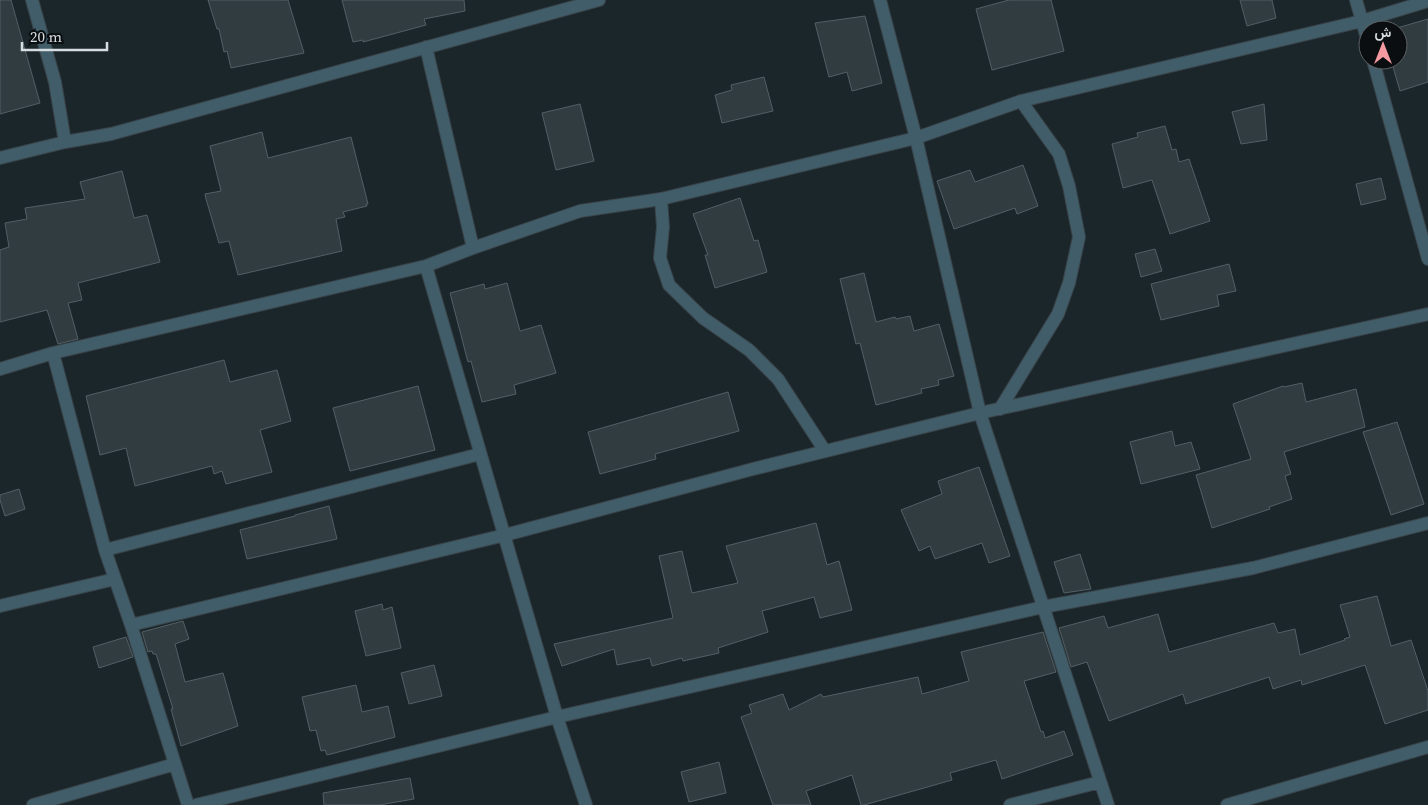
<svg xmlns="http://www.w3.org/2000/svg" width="1428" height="805" font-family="'Source Serif 4',Vazirmatn,serif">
  <rect width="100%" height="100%" fill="#1b262b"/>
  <path fill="#313c41" stroke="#525f64" d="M 0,0 L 11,0 L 40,103 L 0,114 Z
    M 208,0 L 288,0 L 304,53 L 231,68 L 227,51 L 224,52 L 219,29 L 217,29 Z
    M 342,0 L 464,0 L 465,11 L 424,19 L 426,25 L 363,42 L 363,40 L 353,42 Z
    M 1009,0 L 1051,0 L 1064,51 L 992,70 L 976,9 Z
    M 1240,0 L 1272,0 L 1276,18 L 1247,26 Z
    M 865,16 L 882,83 L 852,91 L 847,72 L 829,77 L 815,23 Z
    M 1428,19 L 1428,82 L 1400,91 L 1391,60 L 1398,60 L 1398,30 L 1390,30 Z
    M 764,77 L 773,111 L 722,123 L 715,95 L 732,90 L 731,85 Z
    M 580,104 L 594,161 L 556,170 L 542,113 Z
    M 1264,104 L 1267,140 L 1241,144 L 1232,112 Z
    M 1165,126 L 1172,150 L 1176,149 L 1179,162 L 1189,159 L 1210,221 L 1170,234 L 1152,180 L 1123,188 L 1112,144 L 1138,137 L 1137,133 Z
    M 262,132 L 268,158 L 351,137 L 368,204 L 366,204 L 367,206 L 343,212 L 345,217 L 336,219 L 342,251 L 238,275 L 229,241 L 219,243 L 206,199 L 205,194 L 221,191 L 210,146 Z
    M 1023,165 L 1038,206 L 1017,214 L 1015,208 L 954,229 L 937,181 L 970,170 L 975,182 Z
    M 122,171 L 134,218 L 147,215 L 160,262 L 78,283 L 82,300 L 68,303 L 78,339 L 58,344 L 47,310 L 0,322 L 0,250 L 9,247 L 5,223 L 27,219 L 25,208 L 85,199 L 80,182 Z
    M 1381,178 L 1386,199 L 1361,205 L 1356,184 Z
    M 740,198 L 754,241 L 758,240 L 767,272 L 715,288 L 705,255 L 708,255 L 693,214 Z
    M 1155,249 L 1162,271 L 1141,277 L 1135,254 Z
    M 1229,264 L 1236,291 L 1217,295 L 1219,306 L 1161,320 L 1151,284 Z
    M 864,273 L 876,322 L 895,317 L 896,319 L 910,316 L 914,331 L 939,324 L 954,376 L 938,380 L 939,385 L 921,389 L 922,393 L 876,405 L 860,343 L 856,344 L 840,279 Z
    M 507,283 L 520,331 L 541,325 L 556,373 L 514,385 L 516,394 L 482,402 L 471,361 L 468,362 L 450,293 L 484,284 L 485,289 Z
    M 224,360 L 230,382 L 277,370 L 291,421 L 260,430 L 272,472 L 226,484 L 222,471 L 214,474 L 212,466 L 135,486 L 126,448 L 100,455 L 86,396 Z
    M 1302,383 L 1306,402 L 1356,389 L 1365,427 L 1284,452 L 1291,474 L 1285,476 L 1292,499 L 1269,507 L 1270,509 L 1212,528 L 1196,475 L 1251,459 L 1233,404 L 1283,386 L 1284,387 Z
    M 418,386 L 435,450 L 350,471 L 333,408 Z
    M 728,392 L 739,431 L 655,454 L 656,459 L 600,474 L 588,432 Z
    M 1397,422 L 1424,504 L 1391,515 L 1363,432 Z
    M 1172,431 L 1175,446 L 1191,442 L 1200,469 L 1141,484 L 1130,442 Z
    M 979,467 L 1010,556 L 989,563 L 982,543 L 935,559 L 930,546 L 919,551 L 901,510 L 942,494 L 938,481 Z
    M 19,489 L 25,509 L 5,516 L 0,500 L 0,495 Z
    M 329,506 L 337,539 L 247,559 L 240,530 L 295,516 L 295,515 Z
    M 816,523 L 827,565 L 839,561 L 852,610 L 820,618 L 814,597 L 762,611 L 768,632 L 718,648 L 719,653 L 683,661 L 682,658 L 652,666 L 650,658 L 617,665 L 614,649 L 562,666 L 554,644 L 673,618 L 659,556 L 682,551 L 692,593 L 738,583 L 726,546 Z
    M 1080,554 L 1091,589 L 1064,593 L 1054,562 Z
    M 1377,596 L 1391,646 L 1411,640 L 1428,691 L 1428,710 L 1385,724 L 1365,665 L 1302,685 L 1301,680 L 1273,689 L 1269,677 L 1186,704 L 1183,694 L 1109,721 L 1087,662 L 1071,667 L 1059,628 L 1104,616 L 1108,628 L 1158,614 L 1169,652 L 1274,623 L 1278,633 L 1295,629 L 1300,655 L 1345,640 L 1344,639 L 1350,637 L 1340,605 Z
    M 382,604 L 383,610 L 392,607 L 401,648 L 366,656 L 355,611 Z
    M 183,621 L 189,639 L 175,644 L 185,682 L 223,673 L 238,726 L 181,746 L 171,709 L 173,709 L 156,654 L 153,654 L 152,651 L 148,652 L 142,632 Z
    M 1043,632 L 1056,672 L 1024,681 L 1041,732 L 1043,731 L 1045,738 L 1064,731 L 1073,755 L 1002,779 L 996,760 L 950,773 L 952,780 L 864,805 L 861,805 L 852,775 L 806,791 L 811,805 L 773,805 L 741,717 L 752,713 L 749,705 L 783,694 L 789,710 L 821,694 L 823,697 L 918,677 L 922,694 L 969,681 L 961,652 Z
    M 126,637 L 133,657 L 99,668 L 93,647 Z
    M 434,665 L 442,696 L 409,704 L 401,673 Z
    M 356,685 L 362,712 L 388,706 L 395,737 L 327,755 L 325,750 L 321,751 L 316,730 L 310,731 L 302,697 Z
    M 719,762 L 726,793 L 689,802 L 681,772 Z
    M 410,778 L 414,799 L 379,805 L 324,805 L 323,793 Z"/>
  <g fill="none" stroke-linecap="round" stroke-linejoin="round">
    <defs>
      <path id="minor" d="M 32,0 L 55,82 L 65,142
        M 880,0 L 916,138 L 980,413 L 1108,805
        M 1356,0 L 1368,42
        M 426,47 L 473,248
        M 1373,60 L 1428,259
        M 0,158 L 65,142 L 111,134 L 599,0
        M 661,199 L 663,227 L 660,258 L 669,285 L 703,318 L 749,350 L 778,379 L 825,451
        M 426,266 L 557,717 L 586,805
        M 53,353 L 105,550 L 131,625 L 188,805
        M 0,369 L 53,353 L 426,266 L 473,248 L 580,211 L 661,199 L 916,138 L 1021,101 L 1362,21 L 1428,1
        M 1000,409 L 1058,314 L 1069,283 L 1079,237 L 1069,186 L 1059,154 L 1021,101
        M 105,550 L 480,454
        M 0,606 L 115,579
        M 131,625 L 505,535 L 753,469 L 980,413 L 1428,314
        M 33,805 L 175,764
        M 196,805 L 557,717 L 1043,607 L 1253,568 L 1428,523
        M 1010,805 L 1100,782
        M 1227,805 L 1428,747"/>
    </defs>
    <use href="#minor" stroke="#394348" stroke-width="14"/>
    <use href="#minor" stroke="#405d69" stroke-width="12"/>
  </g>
  <g transform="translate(1383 45)"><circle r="24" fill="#0a0e11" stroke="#5c6164"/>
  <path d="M0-4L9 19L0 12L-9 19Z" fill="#f49aa0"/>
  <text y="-8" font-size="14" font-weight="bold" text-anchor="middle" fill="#d6dde1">ش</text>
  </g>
  <path d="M22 42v8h85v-8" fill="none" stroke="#d6dde1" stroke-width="2.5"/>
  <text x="30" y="42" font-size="15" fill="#d6dde1" stroke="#0a0e11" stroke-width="4" paint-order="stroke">20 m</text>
</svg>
